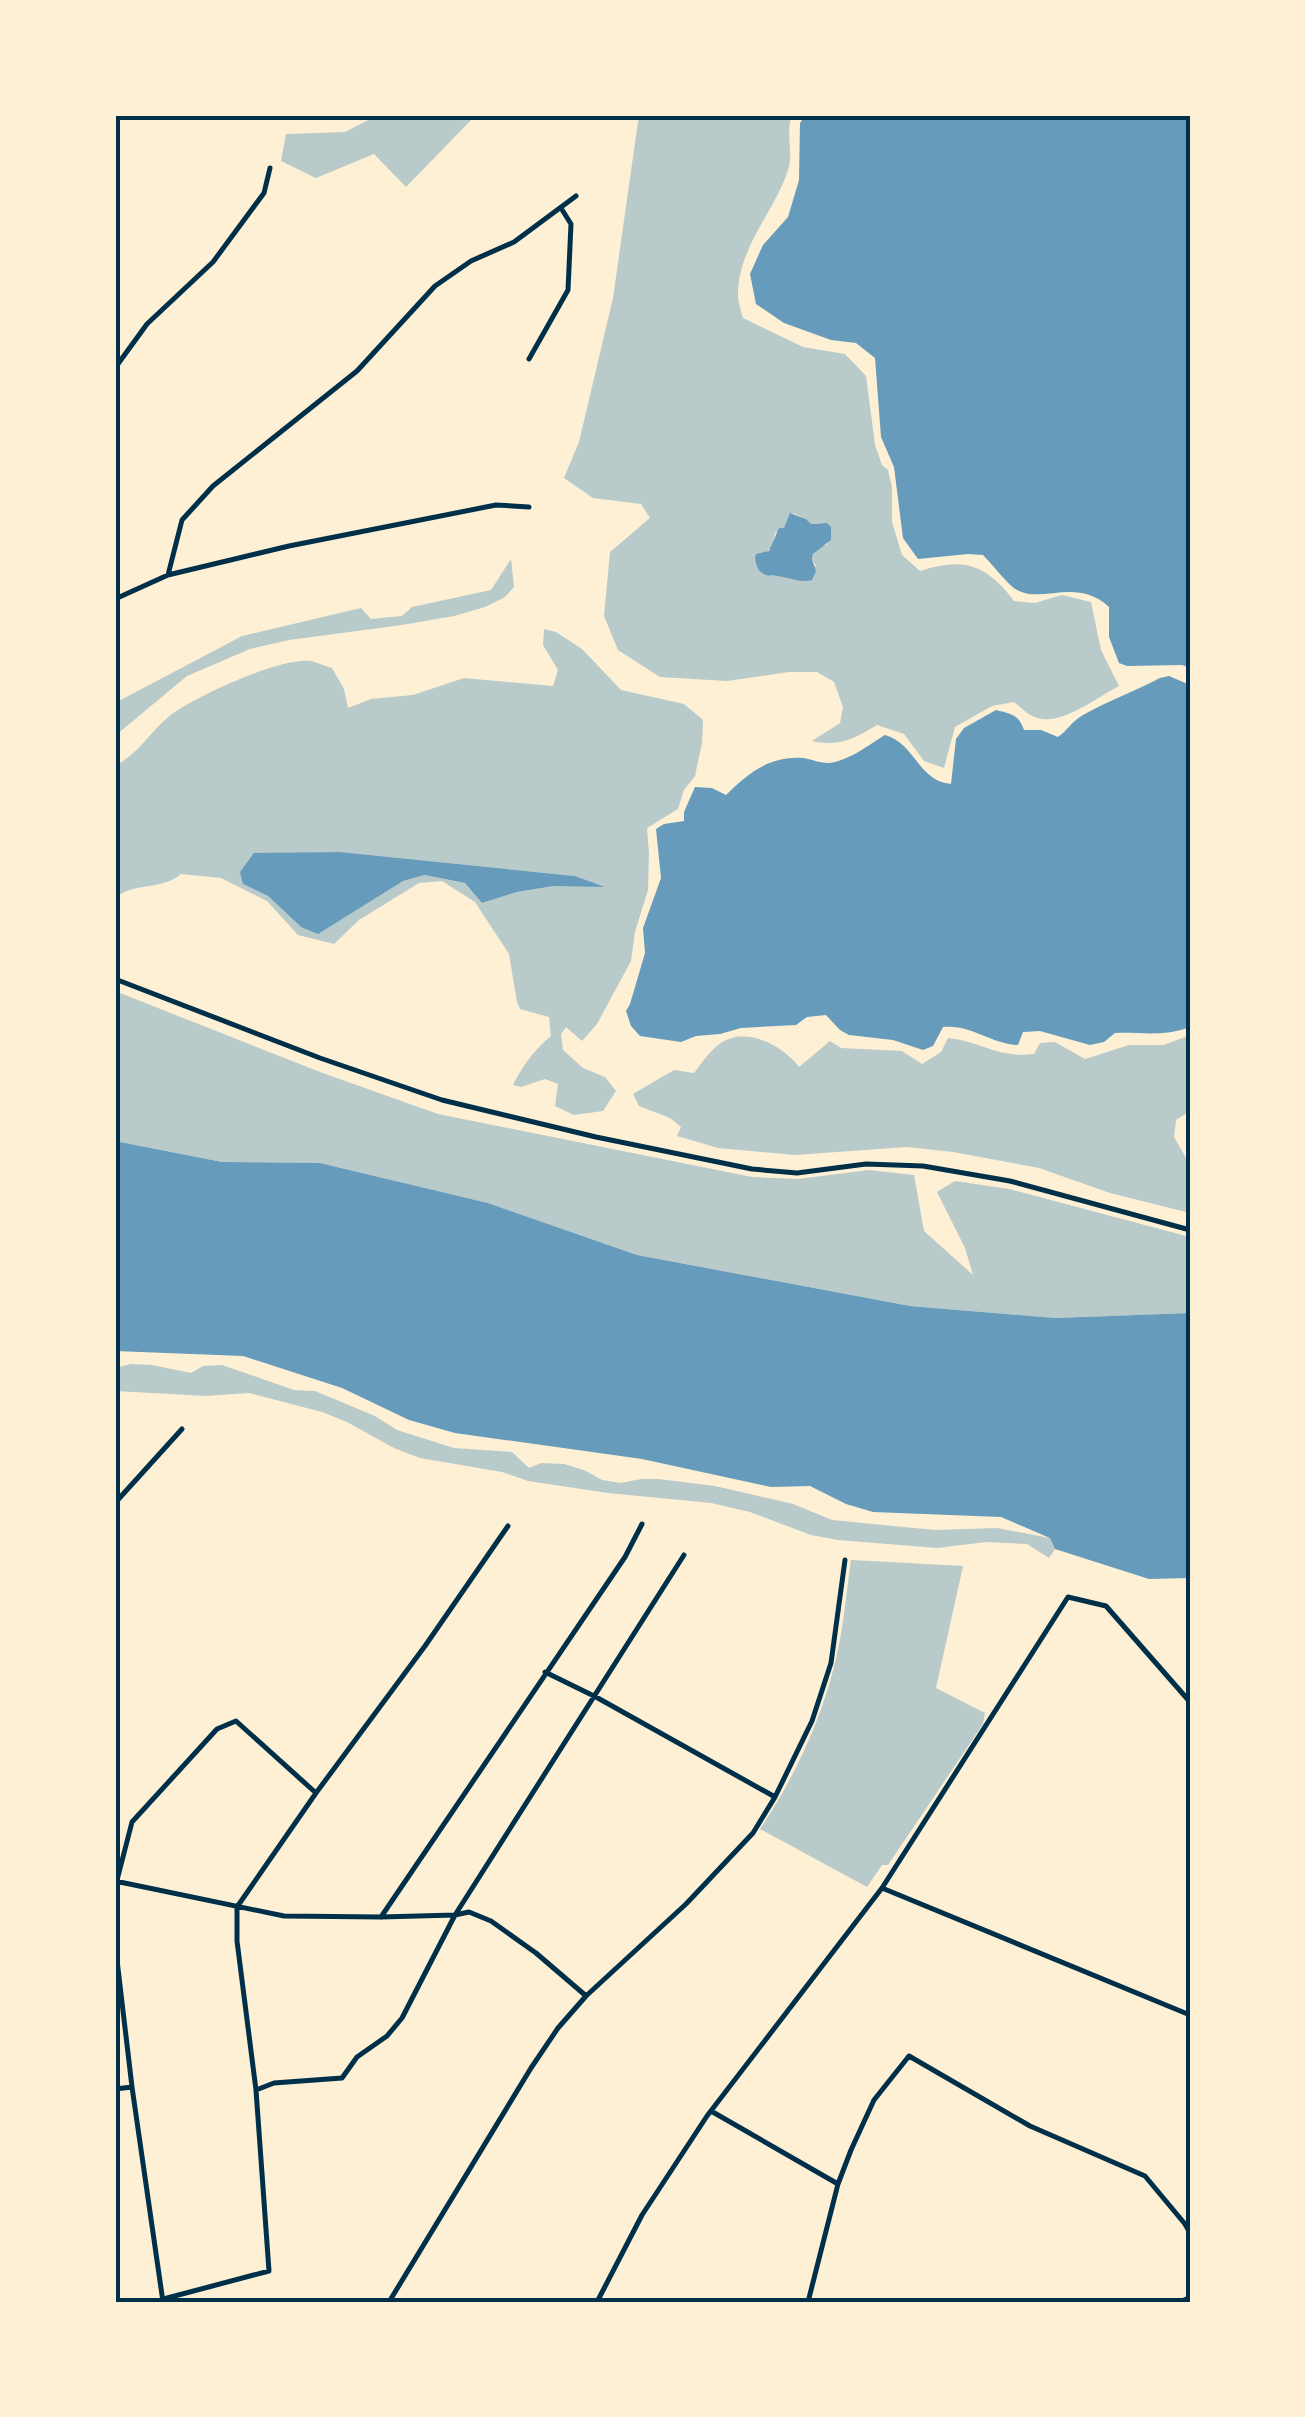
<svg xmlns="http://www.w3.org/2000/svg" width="1305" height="2417" font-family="'Roboto Condensed',sans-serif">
  <rect width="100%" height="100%" fill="#fdf0d5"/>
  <path fill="#b9caca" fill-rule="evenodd" d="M 378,115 L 476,115 L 406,187 L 374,154 L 316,178 L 281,161 L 286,134 L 345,132 Z
    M 639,115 L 792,115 C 785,133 794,153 788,170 C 774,213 738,247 738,295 C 738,302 741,311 743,318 L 803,347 L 845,354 L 866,376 L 875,445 L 882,465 L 888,470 L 892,487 L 892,522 L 902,555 L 920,571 C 964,557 986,564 1014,601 L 1035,603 L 1062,595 L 1091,602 L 1101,650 L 1119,686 C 1097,697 1059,728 1035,717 C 1027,714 1020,707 1014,702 L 992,706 L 955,727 L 944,768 L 924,761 L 904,734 L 877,725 C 854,739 839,747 812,741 L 840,723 L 843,707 L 834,682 L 817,672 L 789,672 L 727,681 L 660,677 L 618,650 L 604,616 L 610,552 L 650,518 L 641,504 L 593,498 L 564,478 L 579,442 L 613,298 ZM 793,513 L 806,519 L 810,524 L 821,523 L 828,544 C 819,547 814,550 812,559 L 816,566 L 771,576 L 765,553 L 772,547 L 775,533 L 784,528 Z
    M 511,559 L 514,587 L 505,597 L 485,607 L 454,616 L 402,625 L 289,640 L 250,649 L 187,676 L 115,736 L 115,703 L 242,636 L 361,608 L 371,619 L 402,616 L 412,607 L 491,590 Z
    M 544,629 L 556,632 L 582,649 L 621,690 L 684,704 L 703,720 L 702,743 L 695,776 L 684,790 L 678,809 L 647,828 L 649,853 L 648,890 L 635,932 L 631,961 L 597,1024 L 582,1041 L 566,1027 L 561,1034 L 563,1050 L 583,1068 L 605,1077 L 616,1091 L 603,1111 L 574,1115 L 555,1106 L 558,1084 L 545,1079 L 521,1087 L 513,1085 C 523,1065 534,1050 551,1036 L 549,1017 L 520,1009 L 517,1002 L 509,954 L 475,902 L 442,881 L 419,883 L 359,920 L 334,944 L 298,935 L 267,901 L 221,878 L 181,874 C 161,891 130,882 115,899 L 115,766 C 142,751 150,731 172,714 C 196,696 281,657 310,661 C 317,662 325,666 332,668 L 344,689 L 348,708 L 371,699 L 413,695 L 464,678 L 553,686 L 558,670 L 543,645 ZM 340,852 L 575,876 L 601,886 L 554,886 L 517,892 L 482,903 L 465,883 L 426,875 L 403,881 L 301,927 L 268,896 L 243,884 L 254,854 Z
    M 115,991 L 320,1072 L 438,1114 L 752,1177 L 798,1179 L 869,1170 L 914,1175 L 924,1231 L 973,1275 L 965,1248 L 937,1192 L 955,1181 L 1009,1189 L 1190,1237 L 1190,1313 L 1056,1318 L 910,1306 L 637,1255 L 488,1203 L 320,1163 L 222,1162 L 115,1141 Z
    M 1190,1035 L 1190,1111 L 1176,1120 L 1174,1137 L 1190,1165 L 1190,1213 L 1110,1193 L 1039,1168 L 953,1152 L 907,1147 L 795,1155 L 718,1148 L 677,1136 L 681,1127 L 670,1118 L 639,1106 L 633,1094 L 674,1070 L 694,1073 C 702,1063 710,1050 721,1043 C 747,1026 783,1046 799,1067 L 830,1041 L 841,1048 L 902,1051 L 922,1064 L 941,1052 L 948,1038 C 982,1042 997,1058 1034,1054 L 1040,1043 L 1055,1042 L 1085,1059 L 1129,1045 L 1164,1045 Z
    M 131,1364 L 152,1365 L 191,1373 L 203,1366 L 222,1365 L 294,1390 L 315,1391 L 375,1416 L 397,1430 L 454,1448 L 512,1452 L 529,1468 L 541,1463 L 564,1464 L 584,1470 L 602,1480 L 621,1483 L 641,1479 L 658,1479 L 715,1486 L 793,1504 L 832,1520 L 935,1530 L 997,1528 L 1050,1538 L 1055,1549 L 1049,1558 L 1027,1544 L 986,1542 L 937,1548 L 838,1540 L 811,1535 L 750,1512 L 711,1503 L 608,1493 L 528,1481 L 502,1472 L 420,1458 L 394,1448 L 347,1422 L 322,1412 L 249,1393 L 206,1396 L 115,1391 L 115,1368 Z
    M 851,1560 L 963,1566 L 936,1688 L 985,1713 L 983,1724 L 888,1865 L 882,1865 L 867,1887 L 760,1829 C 793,1780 819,1725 834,1667 C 843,1633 846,1595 851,1560 Z"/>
  <path fill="#669bbc" d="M 806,115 L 1190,115 L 1190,668 L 1182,665 L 1127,666 L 1119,663 L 1109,637 L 1109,607 C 1077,577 1042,604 1017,590 C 1009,586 991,563 983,555 L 968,554 L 918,559 L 903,538 L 894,467 L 881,437 L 875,358 L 856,343 L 831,340 L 784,323 L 756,304 L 750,274 L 763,245 L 788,217 L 799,180 L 800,123 Z
    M 790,513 L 806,519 L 811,524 L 827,523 L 831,527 L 831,540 L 813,554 L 812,559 L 816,571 L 812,580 C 798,583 792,578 778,576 C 770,574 769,578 761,572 C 756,568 756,562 755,557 L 756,554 L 769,551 L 779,528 L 784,528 Z
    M 1169,676 L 1190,685 L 1190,1027 C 1164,1037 1142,1032 1115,1033 L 1104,1042 L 1090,1045 L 1040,1031 L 1023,1032 L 1018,1045 C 991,1044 971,1024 943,1027 L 933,1046 L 923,1050 L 893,1040 L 849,1035 L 840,1030 L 826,1015 L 807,1017 L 796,1025 L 741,1028 L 720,1034 L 696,1036 L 681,1042 L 640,1036 L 631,1026 L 626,1011 L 630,1004 L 645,953 L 643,928 L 661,878 L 656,829 L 664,824 L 684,821 L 684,812 L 695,787 L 712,788 L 726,795 C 748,773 771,755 803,758 C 811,759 820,763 827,763 C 848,762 868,745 885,735 C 915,743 918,781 951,784 L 956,739 L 964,728 L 996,710 C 1012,714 1019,715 1024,730 L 1041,730 L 1058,737 C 1067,731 1072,721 1083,715 C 1106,702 1135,691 1160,678 Z
    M 340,852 L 575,876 L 605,887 L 554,886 L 517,892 L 482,903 L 465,883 L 425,875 L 403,881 L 318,934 L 301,927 L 268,896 L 243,884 L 240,872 L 254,853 Z
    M 115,1141 L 222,1162 L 320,1163 L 488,1203 L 637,1255 L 910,1306 L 1056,1318 L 1190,1313 L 1190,1578 L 1149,1579 L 1055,1549 L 1050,1538 L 1001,1517 L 873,1512 L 846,1504 L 810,1486 L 771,1487 L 642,1459 L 455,1433 L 409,1420 L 342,1388 L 243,1356 L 115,1351 Z"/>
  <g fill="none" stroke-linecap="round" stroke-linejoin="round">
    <path stroke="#003049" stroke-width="5" d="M 529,359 L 568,290 L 571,224 L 561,208
      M 115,368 L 147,324 L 213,262 L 264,193 L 270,168
      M 168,575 L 182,520 L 213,486 L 357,371 L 435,286 L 471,261 L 514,242 L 576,196
      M 115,599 L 168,575 L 289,546 L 496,505 L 529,507
      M 115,979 L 320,1058 L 442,1100 L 596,1137 L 752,1169 L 797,1173 L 866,1164 L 923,1166 L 1010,1181 L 1190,1230
      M 115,1503 L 182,1429
      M 545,1672 L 596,1697 L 775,1797
      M 115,1881 L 284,1916 L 381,1917 L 455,1915 L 469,1912 L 491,1921 L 536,1953 L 585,1995
      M 115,1888 L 132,1822 L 217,1729 L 236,1721 L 316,1793
      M 882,1888 L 1190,2015
      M 381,1917 L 625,1557 L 642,1524
      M 115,1943 L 132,2087 L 163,2302
      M 115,2089 L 132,2087
      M 256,2090 L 274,2083 L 342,2078 L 357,2057 L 387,2036 L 402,2018 L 455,1915 L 684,1555
      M 711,2111 L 838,2184
      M 152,2302 L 269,2271 L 256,2090 L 237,1941 L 237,1907 L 316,1793 L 425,1646 L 508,1526
      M 389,2302 L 531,2068 L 558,2028 L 586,1996 L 686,1904 L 753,1833 L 775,1797 L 812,1721 L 831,1663 L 845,1560
      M 597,2302 L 642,2215 L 707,2116 L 882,1888 L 1068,1597 L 1106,1606 L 1190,1702
      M 808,2302 L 838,2184 L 851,2150 L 874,2100 L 909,2056 L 1030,2126 L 1145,2176 L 1185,2224 L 1190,2233"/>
    <path stroke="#003049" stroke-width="6" d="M 1181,2302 L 1190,2298"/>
  </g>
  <rect width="1305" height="2417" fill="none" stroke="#fdf0d5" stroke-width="235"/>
  <rect x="118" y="118" width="1070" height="2182" fill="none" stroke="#003049" stroke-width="4"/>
</svg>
